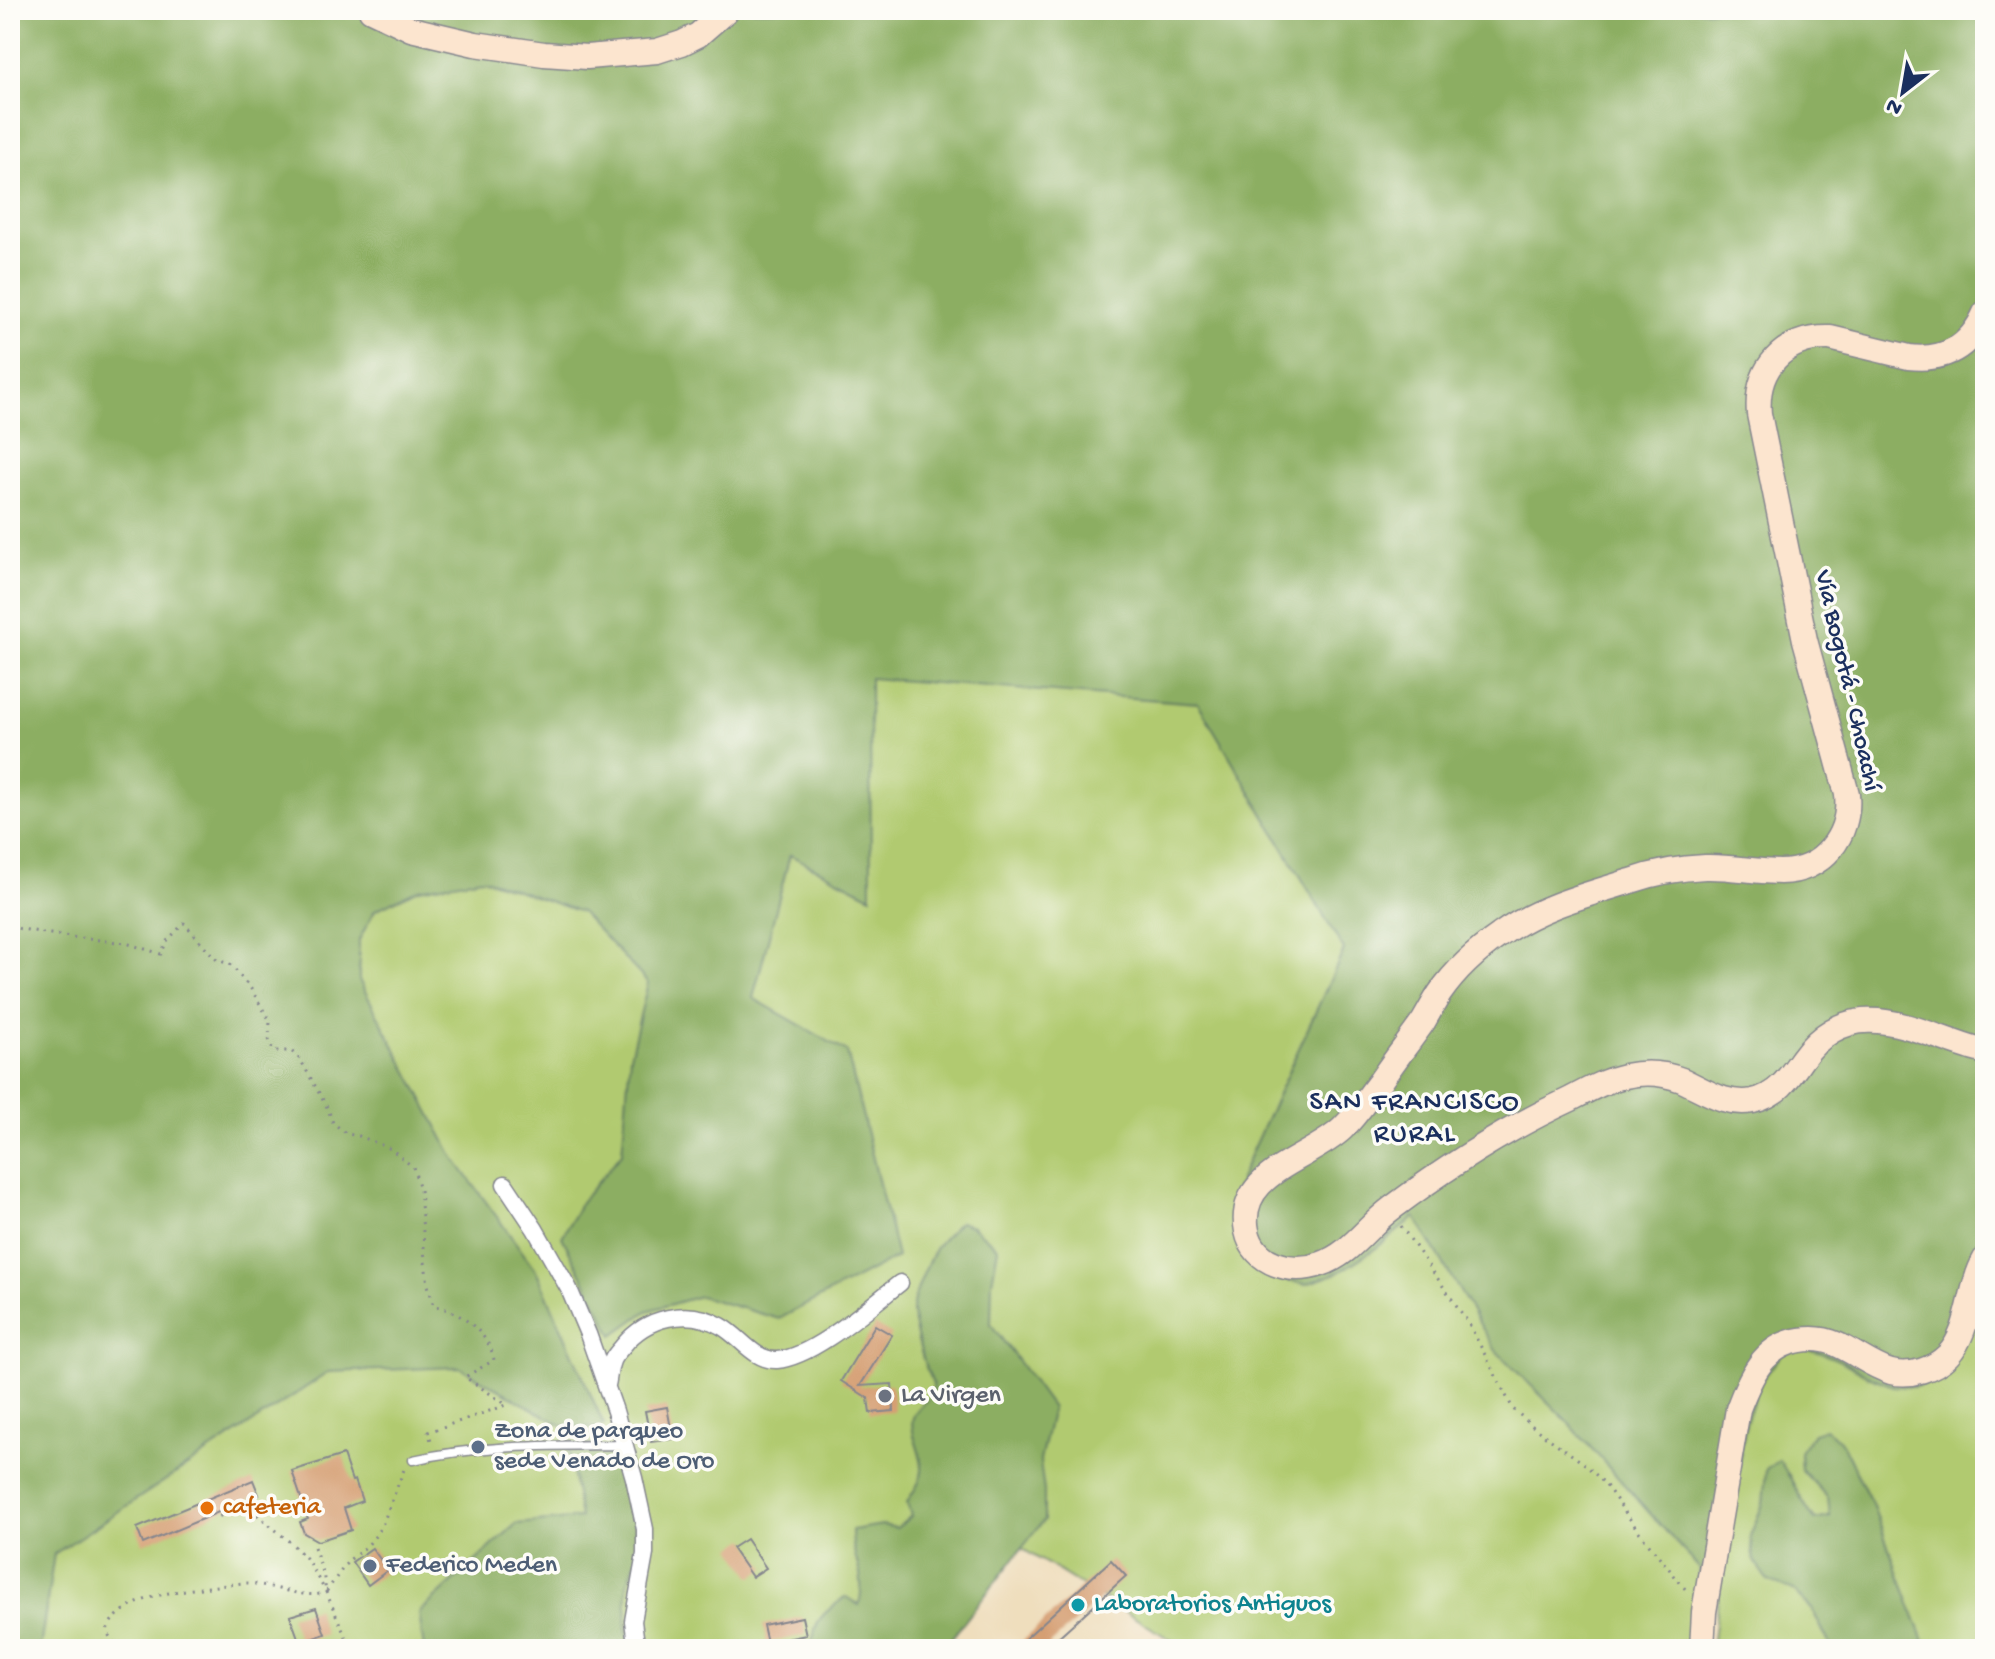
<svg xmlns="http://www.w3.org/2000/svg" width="1995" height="1659" font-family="'Gochi Hand',sans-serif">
  <rect width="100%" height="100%" fill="#fdfcf7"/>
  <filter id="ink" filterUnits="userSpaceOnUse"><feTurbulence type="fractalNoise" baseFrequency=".0125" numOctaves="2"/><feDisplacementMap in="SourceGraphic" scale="16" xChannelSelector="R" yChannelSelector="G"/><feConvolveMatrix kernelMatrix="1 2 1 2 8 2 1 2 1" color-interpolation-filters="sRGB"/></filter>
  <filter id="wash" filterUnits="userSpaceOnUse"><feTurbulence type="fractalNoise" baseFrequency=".006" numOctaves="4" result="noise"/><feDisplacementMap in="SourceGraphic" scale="32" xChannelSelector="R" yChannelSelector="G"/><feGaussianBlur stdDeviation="1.8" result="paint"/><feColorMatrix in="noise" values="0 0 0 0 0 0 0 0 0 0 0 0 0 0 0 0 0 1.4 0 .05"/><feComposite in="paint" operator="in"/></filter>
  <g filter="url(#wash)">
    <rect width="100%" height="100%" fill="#efdebd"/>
    <path fill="#b1ca6f" stroke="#667c66" stroke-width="2" d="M 10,10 L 1946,10 L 1290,1068 L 1230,1204 L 1306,1284 L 1337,1273 L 1376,1248 L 1415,1217 L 1445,1266 L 1778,1260 L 1700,1569 L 1689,1631 L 1690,1649 L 1186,1649 L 969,1516 L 889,1649 L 10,1649 Z
      M 1985,1278 L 1985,1649 L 1927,1649 L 1872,1504 L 1840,1440 L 1813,1433 L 1800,1453 L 1801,1469 L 1829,1498 L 1830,1517 L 1815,1520 L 1802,1502 L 1789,1475 L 1763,1504 L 1750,1536 L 1792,1589 L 1812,1609 L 1832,1649 L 1712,1649 C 1718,1594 1726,1540 1735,1485 C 1742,1444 1746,1397 1772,1363 C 1777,1356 1791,1350 1799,1348 C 1815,1345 1852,1367 1866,1375 Z"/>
    <path fill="#8cae62" stroke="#546e60" stroke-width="2" d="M 10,10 L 1985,10 L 1985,1278 L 1947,1369 L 1928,1383 L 1914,1387 L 1893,1386 L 1866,1375 L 1846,1363 L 1819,1352 L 1800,1348 L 1784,1352 L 1761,1381 L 1746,1422 L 1717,1588 L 1566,1420 L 1496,1351 L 1415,1217 L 1376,1248 L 1337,1273 L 1306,1284 L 1275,1279 L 1247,1259 L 1234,1229 L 1230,1204 L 1250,1155 L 1344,950 L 1198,703 L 870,678 L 871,896 L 790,855 L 753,998 L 847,1052 L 897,1257 L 779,1319 L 700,1296 L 647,1311 L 613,1335 L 562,1237 L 581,1202 L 622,1153 L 630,1056 L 648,983 L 581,912 L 482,878 L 419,889 L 375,910 L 359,940 L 359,980 L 454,1158 L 537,1272 L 604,1425 L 596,1428 L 563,1426 L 459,1367 L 329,1372 L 54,1554 L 40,1649 L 10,1649 Z
      M 960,1222 L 972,1226 L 998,1248 L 992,1282 L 991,1324 L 1052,1408 L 1040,1461 L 1044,1491 L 1044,1520 L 943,1649 L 809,1649 C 814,1641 813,1632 817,1624 C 822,1613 836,1604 846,1597 L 859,1605 C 867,1572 851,1560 852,1530 L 882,1525 L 897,1528 L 911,1516 L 907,1503 C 912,1492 922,1482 922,1469 C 923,1454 907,1429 914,1415 C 919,1404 935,1399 933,1385 C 931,1377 926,1369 924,1362 C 919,1346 915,1329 912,1313 C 911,1300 928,1262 935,1249 C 941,1239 951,1230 960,1222 Z
      M 1825,1429 L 1840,1440 L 1872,1504 L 1927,1649 L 1832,1649 L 1812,1609 L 1792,1589 L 1768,1581 L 1754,1561 L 1750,1536 L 1763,1504 L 1766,1470 L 1779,1460 C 1793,1480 1800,1500 1815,1520 L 1830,1517 L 1828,1498 L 1801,1469 L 1800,1452 L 1813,1433 Z
      M 567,1441 L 600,1446 L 610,1452 L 622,1472 L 641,1548 L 627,1585 L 626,1628 L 632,1649 L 424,1649 L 419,1613 L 516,1524 L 580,1518 Z"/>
    <g id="blocks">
      <path fill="#d59f73" d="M 875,1325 L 892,1335 L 860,1386 L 892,1384 L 894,1411 L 870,1413 L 868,1398 L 841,1381 Z
        M 667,1407 L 673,1439 L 651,1442 L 645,1411 Z
        M 343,1455 L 352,1481 L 355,1480 L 362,1501 L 344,1508 L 351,1530 L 318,1541 L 304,1533 L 300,1522 L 308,1519 L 292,1471 Z
        M 253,1480 L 259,1495 L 143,1544 L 137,1528 Z
        M 746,1539 L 766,1568 L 752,1577 L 732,1548 Z
        M 372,1548 L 388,1570 L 368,1585 L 352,1562 Z
        M 1111,1560 L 1126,1576 L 1045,1649 L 1014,1649 Z
        M 316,1608 L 325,1634 L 300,1643 L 290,1616 Z
        M 802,1617 L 806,1635 L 767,1643 L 763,1625 Z"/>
    </g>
  </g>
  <g filter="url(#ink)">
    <use href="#blocks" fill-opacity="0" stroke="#85868e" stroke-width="2"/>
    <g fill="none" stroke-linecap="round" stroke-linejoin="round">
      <defs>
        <path id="lane" d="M 413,1460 C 481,1444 554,1446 623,1445"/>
        <path id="street" d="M 505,1184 L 535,1229 L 569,1289 L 588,1334 L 615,1411 L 634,1478 L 645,1529 L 645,1554 L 633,1621 L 635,1636 L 638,1649
          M 607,1385 C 609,1377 609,1368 612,1361 C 614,1355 620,1350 623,1346 C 646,1317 688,1307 721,1326 C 740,1336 754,1361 777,1360 C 814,1357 869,1307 900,1283"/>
        <path id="secondary" d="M 371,10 L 411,29 L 475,44 L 544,54 L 587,57 L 657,51 L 682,43 L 698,35 L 727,10
          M 1985,313 C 1970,347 1945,361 1909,357 L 1830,338 C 1784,337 1755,368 1759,414 L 1805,640 L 1847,794 C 1851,835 1823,872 1780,872 C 1755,872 1730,866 1705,867 C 1680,868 1654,873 1631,881 C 1586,895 1538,907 1500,935 C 1477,951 1456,970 1440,993 C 1434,1002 1429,1012 1423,1022 C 1409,1042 1393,1062 1379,1083 C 1367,1098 1357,1115 1342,1129 C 1309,1160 1235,1173 1247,1231 C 1254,1265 1292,1274 1321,1264 C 1351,1254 1367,1226 1392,1208 C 1448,1166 1508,1128 1571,1099 C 1588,1090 1606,1080 1625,1076 C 1643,1072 1664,1073 1682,1080 C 1706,1091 1726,1106 1753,1101 C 1777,1096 1789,1078 1802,1059 C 1854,987 1921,1036 1985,1052
          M 1702,1649 L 1704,1612 L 1738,1409 C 1750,1378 1763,1345 1800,1340 C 1813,1338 1825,1339 1836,1344 C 1855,1352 1871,1366 1891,1372 C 1911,1377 1934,1369 1948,1355 C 1971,1331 1968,1289 1985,1259"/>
      </defs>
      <use href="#lane" stroke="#85868e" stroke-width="11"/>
      <use href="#street" stroke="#85868e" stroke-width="19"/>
      <use href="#secondary" stroke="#85868e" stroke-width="27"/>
      <path stroke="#85868e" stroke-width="3" stroke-dasharray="2 6" stroke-linecap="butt" d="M 10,927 L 62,936 L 126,943 L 161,954 L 167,941 L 184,923 L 217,960 L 230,964 L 251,989 L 270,1021 L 269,1039 L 273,1051 L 291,1051 L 300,1059 L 328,1109 L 333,1123 L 347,1134 L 359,1136 L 391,1149 L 413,1167 L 420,1189 L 425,1262 L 428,1285 L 434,1306 C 459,1310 490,1334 494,1360 L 465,1377 L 507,1405 L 428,1432 L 432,1443
        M 1401,1226 L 1468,1322 L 1513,1409 L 1537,1430 L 1586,1465 L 1605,1484 L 1637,1529 L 1686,1590
        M 314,1547 L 323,1572 L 326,1592 L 348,1561 L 367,1546 L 376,1535 L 383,1523 L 405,1467
        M 326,1592 L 351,1649
        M 120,1649 C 107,1634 101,1630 118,1615 C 144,1593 185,1590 217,1586 C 227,1585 238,1583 248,1583 C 269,1584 308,1601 326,1592 L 306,1558 L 291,1543 L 259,1516 L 249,1510 L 230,1512 L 218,1517"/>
      <use href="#lane" stroke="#fff" stroke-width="8"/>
      <use href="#street" stroke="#fff" stroke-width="16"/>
      <use href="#secondary" stroke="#fce5cf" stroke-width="24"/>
    </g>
  </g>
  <circle fill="#6b7280" stroke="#fdfcf7" stroke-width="3" cx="885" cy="1396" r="8"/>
  <g fill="#5c6f8a" stroke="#fdfcf7" stroke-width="3">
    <circle cx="478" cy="1447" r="8"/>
    <circle cx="370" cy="1566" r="8"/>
  </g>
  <circle fill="#e8710a" stroke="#fdfcf7" stroke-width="3" cx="207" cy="1508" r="8"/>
  <circle fill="#0f9aa8" stroke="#fdfcf7" stroke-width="3" cx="1078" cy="1605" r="8"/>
  <g text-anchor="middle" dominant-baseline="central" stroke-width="7" stroke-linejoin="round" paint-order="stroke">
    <g font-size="26" fill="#1b2f5e" stroke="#fdfcf7">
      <text transform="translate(1846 681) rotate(77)">Vía Bogotá - Choachí</text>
    </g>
    <g font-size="26" fill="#5b616d" stroke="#fdfcf7" text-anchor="start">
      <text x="901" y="1396">La Virgen</text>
    </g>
    <g font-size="26" fill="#4e5e75" stroke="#fdfcf7" text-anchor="start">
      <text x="494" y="1432">Zona de parqueo<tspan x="494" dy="30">sede Venado de Oro</tspan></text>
      <text x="386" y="1566">Federico Meden</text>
    </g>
    <g font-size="26" fill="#c56008" stroke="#fdfcf7" text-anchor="start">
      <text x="223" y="1508">cafeteria</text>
    </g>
    <g font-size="26" fill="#0d838f" stroke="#fdfcf7" text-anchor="start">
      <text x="1094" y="1605">Laboratorios Antiguos</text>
    </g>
    <g font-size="28" letter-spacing="2" fill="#1b2f5e" stroke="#fdfcf7">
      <text x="1415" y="1103">SAN FRANCISCO<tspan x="1415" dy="32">RURAL</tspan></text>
    </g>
  </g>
  <rect width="1995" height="1659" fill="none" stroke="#fdfcf7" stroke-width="40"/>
  <g transform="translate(1903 92) rotate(211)" stroke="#fdfcf7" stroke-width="6" paint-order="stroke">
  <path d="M0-6L14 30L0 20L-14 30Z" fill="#1b2f5e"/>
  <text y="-12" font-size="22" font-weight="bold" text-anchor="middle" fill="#1b2f5e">N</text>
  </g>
</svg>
